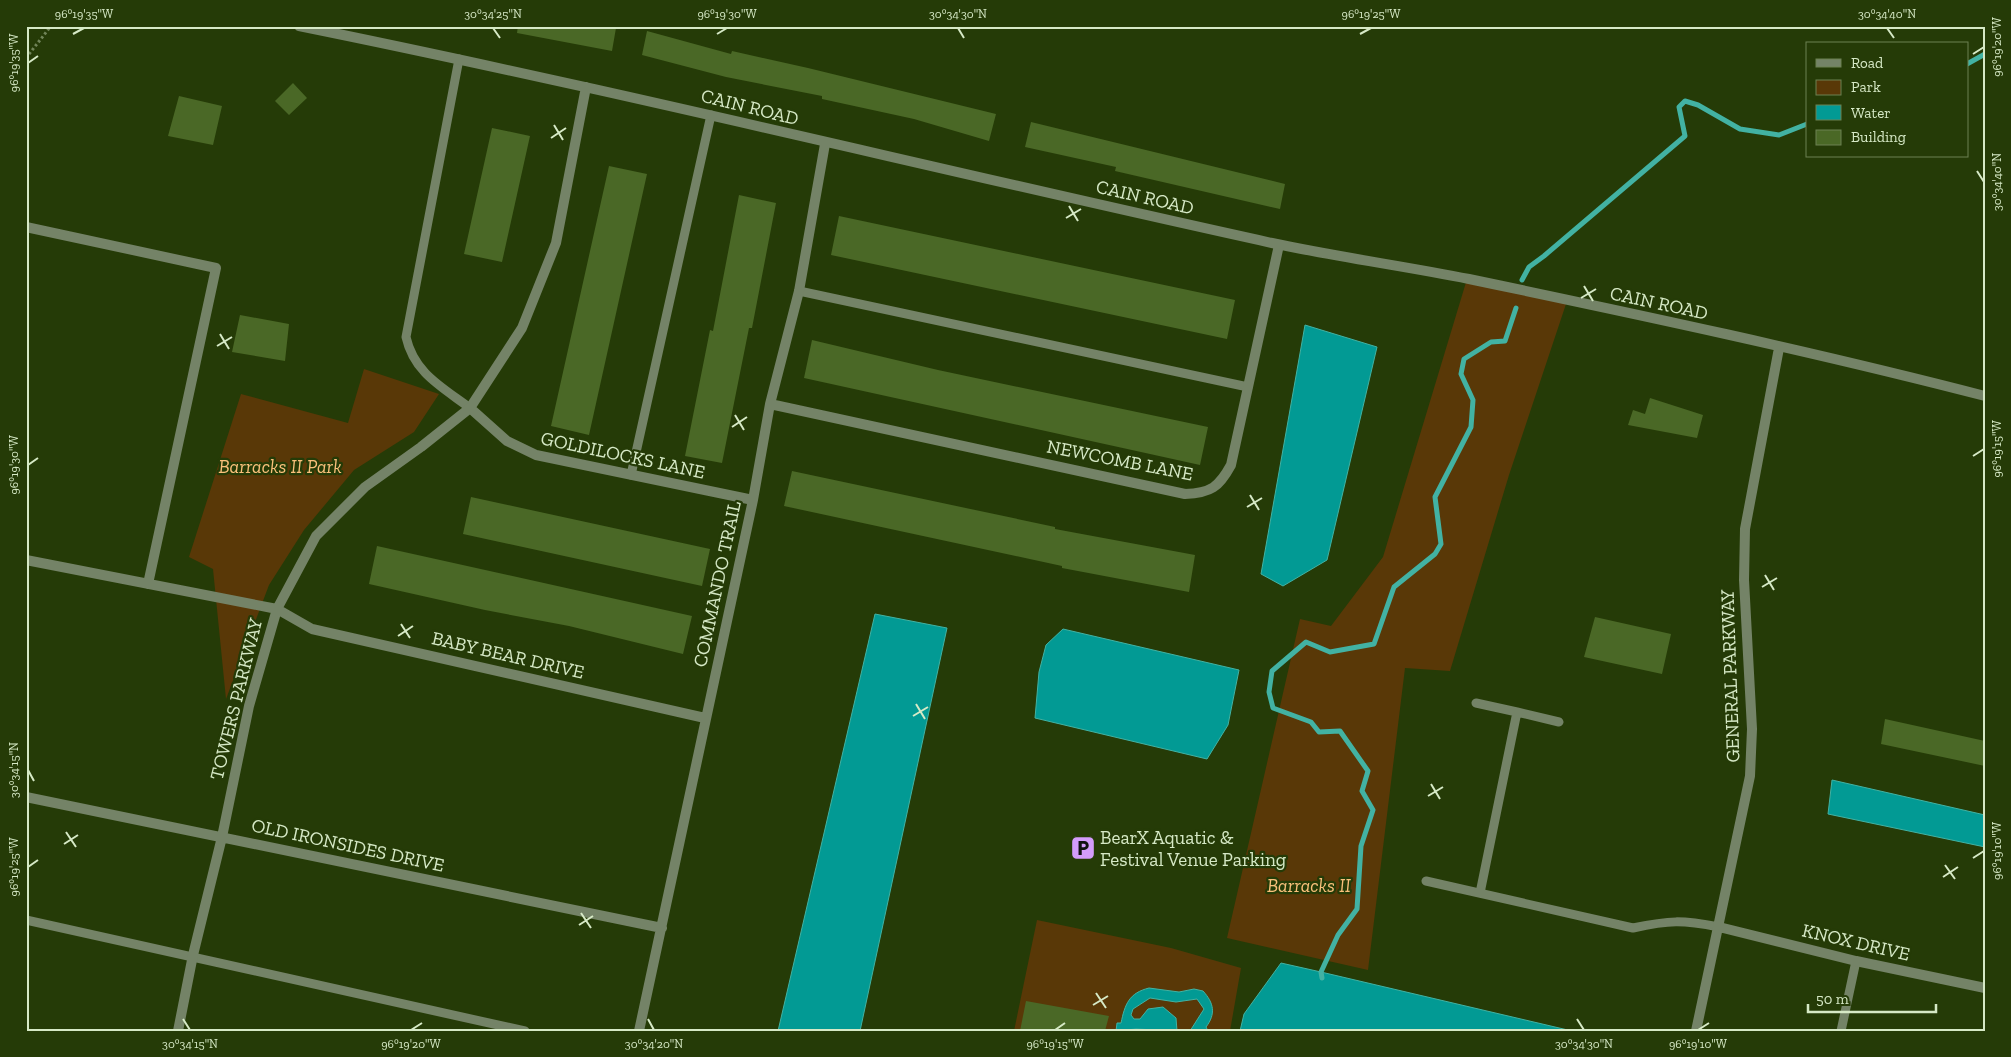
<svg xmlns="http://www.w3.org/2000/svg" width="2011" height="1057" font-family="'Zilla Slab',serif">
  <rect width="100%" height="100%" fill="#253b07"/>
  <path fill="#593807" d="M 1467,279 L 1567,301 L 1509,475 L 1450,671 L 1405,668 L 1368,970 L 1227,938 L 1300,619 L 1331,626 L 1383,557 Z
    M 364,369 L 439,394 L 414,432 L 354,470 L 304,530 L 269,585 L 226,699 L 213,569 L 189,557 L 241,394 L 348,423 Z
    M 1037,920 L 1171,948 L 1241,968 L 1230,1031 L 1014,1031 Z"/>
  <path fill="#029a94" stroke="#42b2a3" d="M 1305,325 L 1377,347 L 1327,560 L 1283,586 L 1261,574 Z
    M 875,614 L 947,628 L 860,1031 L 778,1031 Z
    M 1063,629 L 1239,670 L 1228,725 L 1207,759 L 1035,718 L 1039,672 L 1046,645 Z
    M 1832,780 L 1985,815 L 1985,847 L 1828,814 Z
    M 1281,963 L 1321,972 L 1572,1031 L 1240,1031 L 1244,1014 Z
    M 1149,988 L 1179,992 L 1194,989 L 1203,991 C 1214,1003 1216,1014 1206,1027 L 1208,1031 L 1190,1031 L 1204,1009 L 1197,999 L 1176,1002 L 1150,998 L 1133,1009 L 1131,1015 L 1134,1019 L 1140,1019 L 1148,1009 L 1163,1007 L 1176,1018 L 1177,1031 L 1136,1029 L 1116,1031 L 1117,1023 L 1121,1023 C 1125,1004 1129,993 1149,988 Z"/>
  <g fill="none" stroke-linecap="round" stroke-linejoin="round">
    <path stroke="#42b2a3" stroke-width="5" d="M 1967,64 L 1985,54
      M 1522,280 L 1529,267 L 1544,256 L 1685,136 L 1679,107 L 1685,101 L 1698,105 L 1740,129 L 1779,135 L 1807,124
      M 1322,978 L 1321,972 L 1338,935 L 1357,909 L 1361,846 L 1373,810 L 1362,791 L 1368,771 L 1340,731 L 1319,732 L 1311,722 L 1273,708 L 1269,692 L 1272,671 L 1306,642 L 1330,652 L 1374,644 L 1394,587 L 1435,554 L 1441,544 L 1435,497 L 1471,427 L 1473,400 L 1461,374 L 1464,359 L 1491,342 L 1505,341 L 1516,308"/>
  </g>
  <path fill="#4a6826" d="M 518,26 L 607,26 L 616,28 L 612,51 L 517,33 Z
    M 647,31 L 731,54 L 732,51 L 808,68 L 996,114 L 989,141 L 914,119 L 822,99 L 822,96 L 726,77 L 642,55 Z
    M 293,83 L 307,98 L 289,115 L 275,101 Z
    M 179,96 L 222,106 L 213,145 L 168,136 Z
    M 1031,122 L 1285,184 L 1280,209 L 1115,171 L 1116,167 L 1025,147 Z
    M 492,128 L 530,136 L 502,262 L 464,254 Z
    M 609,166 L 647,174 L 589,435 L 551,426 Z
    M 739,195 L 776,203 L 752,328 L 749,328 L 722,463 L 685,456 L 710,330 L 713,331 Z
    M 839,216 L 1235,300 L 1227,339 L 831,255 Z
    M 240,315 L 289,324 L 285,361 L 232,352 Z
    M 812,340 L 938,370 L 1208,427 L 1200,465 L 804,378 Z
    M 1650,398 L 1703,415 L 1697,438 L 1628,425 L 1633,410 L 1645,414 Z
    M 792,471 L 1055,527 L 1055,529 L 1195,555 L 1189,592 L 1062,568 L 1062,566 L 784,506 Z
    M 471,497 L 710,549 L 702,586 L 463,534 Z
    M 377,546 L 692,616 L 683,654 L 569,626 L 485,610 L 369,584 Z
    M 1595,617 L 1671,634 L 1662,674 L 1584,657 Z
    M 1885,719 L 1985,741 L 1985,766 L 1881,744 Z
    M 1026,1001 L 1109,1016 L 1105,1031 L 1020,1031 Z"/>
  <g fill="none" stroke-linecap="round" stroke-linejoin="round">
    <path stroke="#708458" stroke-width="3" stroke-dasharray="2.5 2.5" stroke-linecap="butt" d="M 26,58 L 51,26"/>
    <path stroke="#748367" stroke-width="9" d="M 459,59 L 406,337 C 414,373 442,387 470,408
      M 799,291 L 1248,387
      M 631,475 L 711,115
      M 1476,703 L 1517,712 L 1480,893
      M 1517,712 L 1559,722
      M 1426,881 L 1633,928 C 1670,920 1682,920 1719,927
      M 26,920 L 525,1031
      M 1841,1031 L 1856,961"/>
    <path stroke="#748367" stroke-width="10" d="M 299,26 C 625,92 947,172 1272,243 C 1337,257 1404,266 1469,279 C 1641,315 1815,352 1985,396
      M 26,227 L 216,268 L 148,584
      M 770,404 L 1185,494 C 1211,493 1219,487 1231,465 L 1279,245
      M 470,408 L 507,441 L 536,455 L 753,500
      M 26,560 L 277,609 L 312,629 L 705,718
      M 26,797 L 662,928
      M 1719,927 L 1856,961 L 1985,988
      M 178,1031 L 193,955 L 222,837 L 249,706 L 277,609 L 316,536 L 365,487 L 421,447 L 470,408 L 522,328 L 556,243 L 586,87
      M 639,1031 L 753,500 L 770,404 L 799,291 L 825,144
      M 1696,1031 L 1750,776 L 1752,729 L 1744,580 L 1745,529 L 1779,348"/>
  </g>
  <path fill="none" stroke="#d6e9c6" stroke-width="2" d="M 493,28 L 500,38M 958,28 L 964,38M 1887,28 L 1894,38M 73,34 L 84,28M 717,34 L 727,28M 1360,34 L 1371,28M 1973,54 L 1984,47M 28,63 L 38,56M 554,125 L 563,140M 551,138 L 566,128M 1977,171 L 1984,182M 1069,206 L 1078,221M 1066,218 L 1081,209M 1584,286 L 1593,301M 1581,298 L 1596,289M 220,334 L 229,349M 217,346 L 232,337M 735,415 L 744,430M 732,427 L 747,417M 1973,456 L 1984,449M 28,465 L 38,458M 1250,495 L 1259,510M 1247,507 L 1262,498M 1765,575 L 1774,590M 1762,587 L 1777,578M 401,624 L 410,638M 398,636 L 413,626M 916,704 L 925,719M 913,716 L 928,707M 28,770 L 34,781M 1431,784 L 1440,799M 1428,796 L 1443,787M 66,832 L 76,847M 64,844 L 78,835M 1973,858 L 1984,851M 1945,865 L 1955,879M 28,867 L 38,860M 1943,877 L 1958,867M 581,913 L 591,928M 579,925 L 593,916M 1096,993 L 1106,1008M 1093,1005 L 1108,996M 183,1019 L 190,1030M 648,1019 L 654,1030M 1577,1019 L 1584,1030M 411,1030 L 422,1023M 1055,1030 L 1065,1023M 1698,1030 L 1709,1023"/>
  <defs>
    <symbol id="parking-square" viewBox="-11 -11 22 22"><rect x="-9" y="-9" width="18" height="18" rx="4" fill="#d49cfb" stroke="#253b07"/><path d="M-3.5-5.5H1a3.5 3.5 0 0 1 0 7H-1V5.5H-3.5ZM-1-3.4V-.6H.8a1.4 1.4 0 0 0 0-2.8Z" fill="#111"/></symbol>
  </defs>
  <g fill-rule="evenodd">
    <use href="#parking-square" x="1069" y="834" width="28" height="28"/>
  </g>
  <g text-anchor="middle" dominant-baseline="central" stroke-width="4.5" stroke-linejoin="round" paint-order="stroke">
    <g font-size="19" fill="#d6e9c6" stroke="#253b07">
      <text transform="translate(750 107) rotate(14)">CAIN ROAD</text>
      <text transform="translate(1145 197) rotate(13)">CAIN ROAD</text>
      <text transform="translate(1659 303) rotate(12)">CAIN ROAD</text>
      <text transform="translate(623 455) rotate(12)">GOLDILOCKS LANE</text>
      <text transform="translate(1120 460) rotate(11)">NEWCOMB LANE</text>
      <text transform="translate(717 584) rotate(-78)">COMMANDO TRAIL</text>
      <text transform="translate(508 655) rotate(13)">BABY BEAR DRIVE</text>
      <text transform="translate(1730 676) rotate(-92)">GENERAL PARKWAY</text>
      <text transform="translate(236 699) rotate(-76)">TOWERS PARKWAY</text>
      <text transform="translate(348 845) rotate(12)">OLD IRONSIDES DRIVE</text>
      <text transform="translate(1856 942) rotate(13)">KNOX DRIVE</text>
    </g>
    <g font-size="19" font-style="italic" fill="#fac07b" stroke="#253b07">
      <text x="280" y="466">Barracks II Park</text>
      <text x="1309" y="885">Barracks II</text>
    </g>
    <g font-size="19" fill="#d6e9c6" stroke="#253b07" text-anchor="start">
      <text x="1100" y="837">BearX Aquatic &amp;<tspan x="1100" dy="22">Festival Venue Parking</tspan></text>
    </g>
  </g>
  <rect width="2011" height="1057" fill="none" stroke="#253b07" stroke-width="55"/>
  <rect x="1806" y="42" width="162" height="115" fill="#253b07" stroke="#6c8153"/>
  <rect x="1816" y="59" width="25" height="8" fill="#748367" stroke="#6c8153"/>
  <text x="1851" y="68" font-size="15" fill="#d6e9c6">Road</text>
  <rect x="1816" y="80" width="25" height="15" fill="#593807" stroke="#6c8153"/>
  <text x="1851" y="92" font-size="15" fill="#d6e9c6">Park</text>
  <rect x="1816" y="105" width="25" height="15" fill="#029a94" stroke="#6c8153"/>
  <text x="1851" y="118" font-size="15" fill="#d6e9c6">Water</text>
  <rect x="1816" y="130" width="25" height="15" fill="#4a6826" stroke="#6c8153"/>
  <text x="1851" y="142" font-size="15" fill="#d6e9c6">Building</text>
  <path d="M1808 1004v8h128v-8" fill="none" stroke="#d6e9c6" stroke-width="2.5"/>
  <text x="1816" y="1004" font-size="15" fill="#d6e9c6" stroke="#253b07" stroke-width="4" paint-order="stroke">50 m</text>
  <rect x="28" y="28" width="1956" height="1002" fill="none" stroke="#d6e9c6" stroke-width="2"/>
  <g font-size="12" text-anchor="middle" fill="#d6e9c6">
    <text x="84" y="18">96°19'35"W</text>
    <text x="493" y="18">30°34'25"N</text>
    <text x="727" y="18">96°19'30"W</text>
    <text x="958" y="18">30°34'30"N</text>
    <text x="1371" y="18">96°19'25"W</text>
    <text x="1887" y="18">30°34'40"N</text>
    <text transform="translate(1997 47) rotate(-90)" y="4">96°19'20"W</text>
    <text transform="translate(14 63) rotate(-90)" y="4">96°19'35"W</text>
    <text transform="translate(1997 182) rotate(-90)" y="4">30°34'40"N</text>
    <text transform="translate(1997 449) rotate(-90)" y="4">96°19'15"W</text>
    <text transform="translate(14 465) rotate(-90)" y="4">96°19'30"W</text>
    <text transform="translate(14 770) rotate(-90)" y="4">30°34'15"N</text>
    <text transform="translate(1997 851) rotate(-90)" y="4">96°19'10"W</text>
    <text transform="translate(14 867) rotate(-90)" y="4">96°19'25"W</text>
    <text x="190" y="1048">30°34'15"N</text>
    <text x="411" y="1048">96°19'20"W</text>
    <text x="654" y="1048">30°34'20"N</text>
    <text x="1055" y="1048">96°19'15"W</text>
    <text x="1584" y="1048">30°34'30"N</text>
    <text x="1698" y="1048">96°19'10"W</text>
  </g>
</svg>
